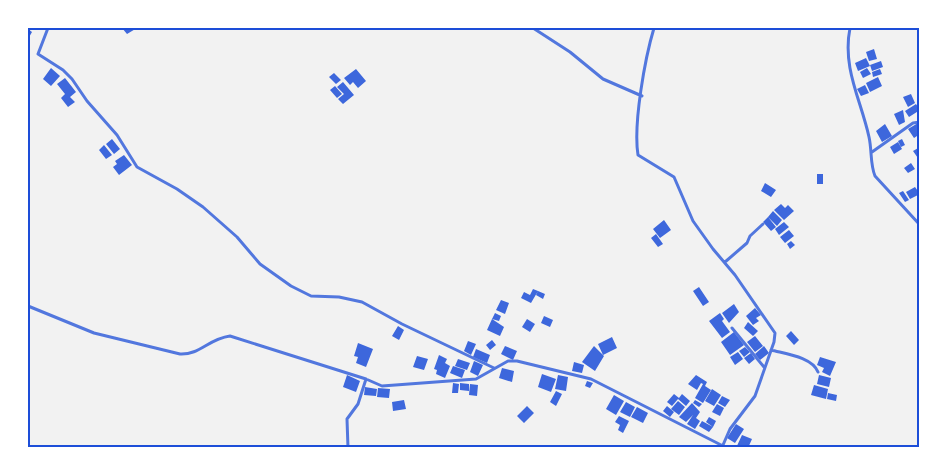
<svg xmlns="http://www.w3.org/2000/svg" width="947" height="475" font-family="Inter,sans-serif">
  <rect width="100%" height="100%" fill="#f2f2f2"/>
  <path fill="#3d67dc" d="M 122,28 L 137,28 L 127,34 Z
    M 28,29 L 32,32 L 28,39 Z
    M 874,49 L 877,59 L 869,61 L 866,52 Z
    M 866,58 L 870,66 L 858,71 L 855,63 Z
    M 881,61 L 883,67 L 872,71 L 870,65 Z
    M 51,68 L 60,76 L 51,86 L 43,79 Z
    M 867,68 L 871,74 L 863,78 L 860,72 Z
    M 356,69 L 366,81 L 358,88 L 353,82 L 350,85 L 344,78 Z
    M 880,69 L 882,74 L 873,77 L 872,72 Z
    M 334,73 L 341,80 L 336,84 L 329,77 Z
    M 878,77 L 882,86 L 870,92 L 866,83 Z
    M 65,78 L 76,92 L 70,97 L 75,102 L 68,107 L 61,98 L 65,94 L 57,84 Z
    M 343,82 L 354,95 L 343,104 L 338,99 L 344,94 L 337,87 Z
    M 865,85 L 869,93 L 861,96 L 857,89 Z
    M 335,86 L 342,94 L 337,98 L 330,90 Z
    M 911,94 L 915,103 L 908,107 L 903,97 Z
    M 916,104 L 920,110 L 909,117 L 905,111 Z
    M 903,110 L 905,122 L 899,125 L 894,114 Z
    M 918,123 L 920,134 L 914,138 L 908,129 Z
    M 885,124 L 892,136 L 882,142 L 876,131 Z
    M 112,139 L 120,149 L 114,154 L 106,144 Z
    M 902,139 L 905,145 L 901,147 L 898,141 Z
    M 898,142 L 902,149 L 894,154 L 890,147 Z
    M 104,145 L 112,155 L 106,159 L 99,150 Z
    M 920,147 L 920,161 L 913,151 Z
    M 124,155 L 132,165 L 119,175 L 113,167 L 117,164 L 115,161 Z
    M 911,163 L 915,169 L 908,173 L 904,168 Z
    M 817,174 L 823,174 L 823,184 L 817,184 Z
    M 765,183 L 776,190 L 771,197 L 761,191 Z
    M 915,187 L 920,194 L 910,199 L 906,192 Z
    M 903,191 L 909,200 L 905,202 L 899,193 Z
    M 781,204 L 785,208 L 788,205 L 794,211 L 784,220 L 774,210 Z
    M 773,211 L 782,220 L 777,226 L 768,217 Z
    M 768,217 L 776,227 L 771,231 L 763,222 Z
    M 664,220 L 671,230 L 660,238 L 653,229 Z
    M 784,222 L 789,227 L 779,235 L 775,229 Z
    M 789,230 L 794,236 L 785,243 L 780,237 Z
    M 656,234 L 663,244 L 658,247 L 651,238 Z
    M 791,241 L 795,245 L 790,249 L 787,244 Z
    M 699,287 L 709,302 L 703,306 L 693,291 Z
    M 533,289 L 538,291 L 531,303 L 521,298 L 524,292 L 530,295 Z
    M 538,291 L 545,294 L 543,299 L 536,295 Z
    M 501,300 L 509,303 L 505,314 L 496,310 Z
    M 734,304 L 739,312 L 729,323 L 722,313 Z
    M 755,308 L 761,315 L 756,318 L 759,321 L 753,325 L 746,316 Z
    M 495,313 L 501,316 L 499,321 L 492,319 Z
    M 720,313 L 724,319 L 722,321 L 730,332 L 722,338 L 709,321 Z
    M 544,316 L 553,320 L 550,327 L 541,323 Z
    M 492,319 L 504,327 L 500,336 L 487,330 Z
    M 527,319 L 535,324 L 530,332 L 522,327 Z
    M 748,322 L 758,331 L 753,336 L 744,328 Z
    M 398,326 L 404,330 L 399,340 L 392,336 Z
    M 791,331 L 799,340 L 794,345 L 786,336 Z
    M 734,332 L 744,345 L 730,355 L 721,342 Z
    M 755,336 L 763,346 L 755,352 L 747,342 Z
    M 612,337 L 617,348 L 603,355 L 598,344 Z
    M 492,340 L 496,345 L 490,350 L 486,345 Z
    M 468,341 L 476,344 L 471,355 L 464,351 Z
    M 358,343 L 373,349 L 366,367 L 356,363 L 358,357 L 354,356 Z
    M 505,346 L 517,351 L 513,360 L 501,354 Z
    M 594,346 L 604,356 L 595,371 L 582,362 Z
    M 764,346 L 769,353 L 760,360 L 755,354 Z
    M 745,347 L 750,352 L 744,357 L 739,351 Z
    M 476,349 L 490,355 L 487,363 L 473,357 Z
    M 738,352 L 743,359 L 735,365 L 730,357 Z
    M 751,353 L 755,359 L 749,364 L 744,358 Z
    M 439,355 L 447,359 L 445,363 L 450,366 L 445,378 L 436,374 L 437,370 L 434,369 Z
    M 417,356 L 428,359 L 424,370 L 413,367 Z
    M 820,357 L 836,362 L 830,376 L 822,372 L 824,368 L 817,365 Z
    M 458,359 L 470,363 L 467,370 L 455,366 Z
    M 474,361 L 483,365 L 478,376 L 470,372 Z
    M 574,362 L 584,365 L 582,373 L 572,371 Z
    M 453,366 L 465,370 L 462,378 L 450,373 Z
    M 502,368 L 514,371 L 512,382 L 499,378 Z
    M 542,374 L 556,379 L 551,392 L 538,387 Z
    M 347,375 L 360,381 L 356,392 L 343,387 Z
    M 558,375 L 568,377 L 566,391 L 555,389 Z
    M 696,375 L 707,382 L 705,386 L 711,390 L 703,403 L 695,398 L 703,384 L 701,383 L 697,390 L 688,384 Z
    M 819,375 L 831,378 L 829,387 L 817,384 Z
    M 587,381 L 593,383 L 590,388 L 585,386 Z
    M 453,383 L 459,384 L 458,393 L 452,393 Z
    M 460,383 L 469,384 L 469,391 L 460,390 Z
    M 470,384 L 478,385 L 477,396 L 469,395 Z
    M 814,385 L 828,389 L 826,399 L 811,395 Z
    M 365,387 L 377,389 L 376,396 L 364,395 Z
    M 378,388 L 390,389 L 389,398 L 377,397 Z
    M 712,389 L 721,395 L 714,406 L 705,401 Z
    M 556,391 L 562,394 L 556,406 L 550,402 Z
    M 828,393 L 837,395 L 836,401 L 827,399 Z
    M 674,394 L 679,398 L 682,394 L 690,401 L 686,406 L 678,399 L 672,406 L 667,402 Z
    M 614,395 L 624,401 L 616,415 L 606,409 Z
    M 722,396 L 730,400 L 725,407 L 718,403 Z
    M 404,400 L 406,409 L 393,411 L 392,402 Z
    M 695,400 L 702,404 L 699,407 L 693,403 Z
    M 678,401 L 685,407 L 679,415 L 671,409 Z
    M 626,402 L 635,407 L 630,417 L 620,412 Z
    M 692,403 L 700,412 L 696,418 L 700,421 L 695,429 L 687,424 L 693,415 L 686,422 L 679,417 Z
    M 717,404 L 724,408 L 720,416 L 712,412 Z
    M 527,406 L 534,413 L 524,423 L 517,416 Z
    M 667,406 L 674,412 L 670,417 L 663,411 Z
    M 637,407 L 648,413 L 643,423 L 631,417 Z
    M 619,416 L 629,421 L 623,433 L 618,430 L 620,425 L 615,422 Z
    M 709,417 L 716,421 L 713,427 L 706,422 Z
    M 702,421 L 713,427 L 709,432 L 699,426 Z
    M 736,424 L 744,429 L 735,443 L 727,438 Z
    M 742,435 L 752,439 L 748,448 L 736,448 Z"/>
  <g fill="none" stroke-linecap="round" stroke-linejoin="round">
    <path stroke="#5277de" stroke-width="3" d="M 48,28 L 38,54 L 63,70 L 72,79 L 87,101 L 117,135 L 137,167 L 177,189 L 203,207 L 237,237 L 260,264 L 291,286 L 311,296 L 339,297 L 362,302 L 402,324 L 494,368
      M 533,28 L 570,52 L 603,79 L 642,96
      M 654,28 C 645,58 633,124 638,155 L 674,177 L 693,221 L 713,249 L 735,275 L 775,333 L 774,342 L 755,396 L 730,429 L 723,445
      M 850,28 C 842,68 861,100 869,137 C 872,150 870,164 875,176 L 920,225
      M 872,152 L 913,123 L 920,122
      M 725,262 L 747,243 L 750,236 L 763,224
      M 28,306 L 94,333 L 180,354 C 200,355 208,339 230,336 L 366,379 L 382,386 L 476,379 L 508,361 L 517,361 L 591,379 L 727,448
      M 732,328 L 764,367
      M 771,350 C 786,354 812,357 818,372
      M 348,448 L 347,419 L 358,404 L 366,379"/>
  </g>
  <rect width="947" height="475" fill="none" stroke="#ffffff" stroke-width="58"/>
  <rect x="29" y="29" width="889" height="417" fill="none" stroke="#1d4ed8" stroke-width="2"/>
</svg>
